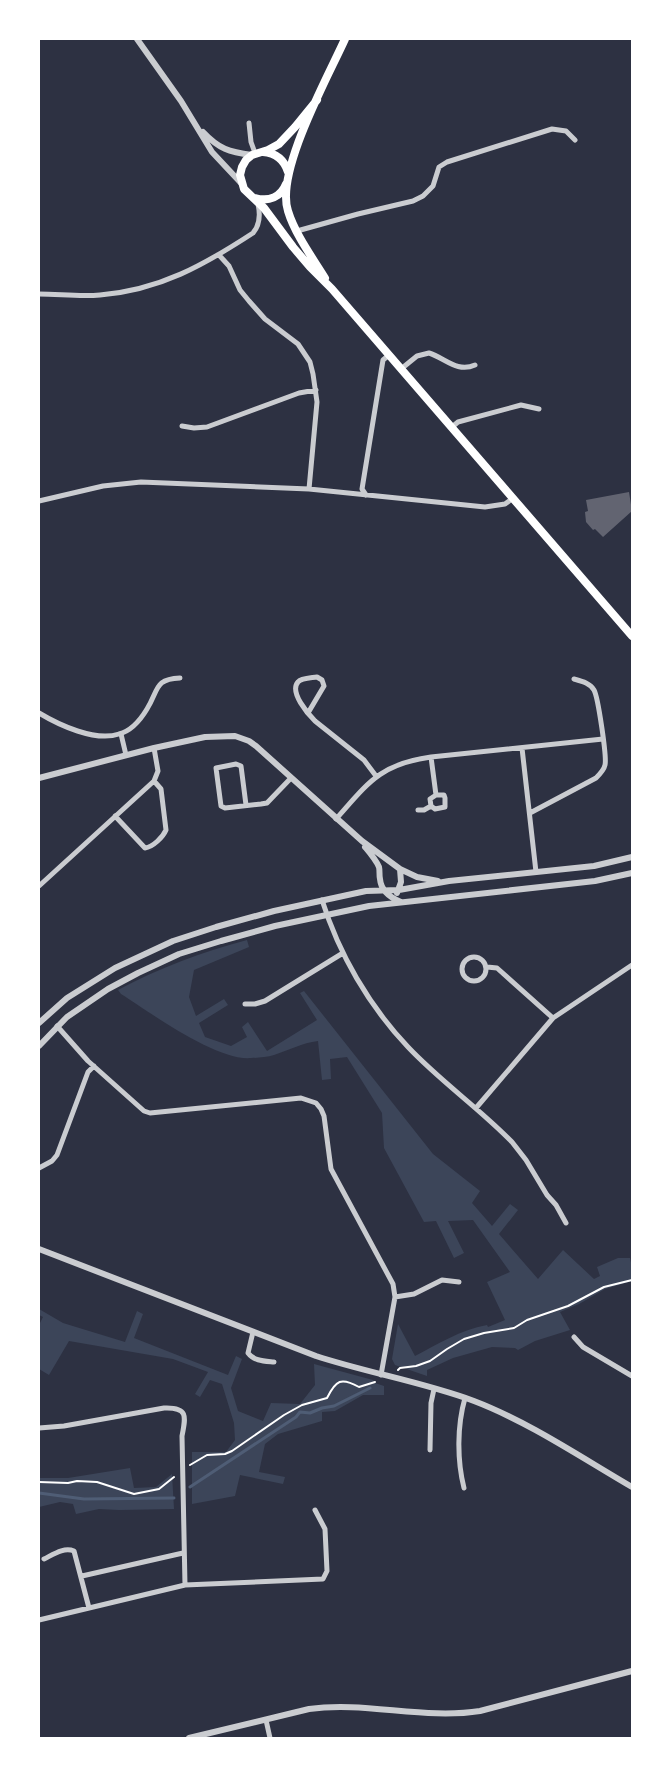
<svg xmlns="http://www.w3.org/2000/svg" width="671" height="1777" font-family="Commissioner,sans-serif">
  <rect width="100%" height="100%" fill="#2d3142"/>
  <path fill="#3c4559" d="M 247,940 L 249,947 L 194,970 L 189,997 L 196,1016 L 224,999 L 228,1005 L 199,1023 L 205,1037 L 231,1046 L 247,1037 L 242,1027 L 248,1022 L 267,1051 L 317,1020 L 300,993 L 304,991 L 433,1154 L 480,1191 L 472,1203 L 492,1226 L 510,1204 L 518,1210 L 499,1234 L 538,1279 L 563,1250 L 594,1279 L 600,1276 L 597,1267 L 618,1258 L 630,1258 L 632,1267 L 632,1281 L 605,1289 L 579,1304 L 560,1312 L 570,1330 L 535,1341 L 518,1350 L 515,1348 L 492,1347 L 453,1358 L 427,1370 L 427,1376 L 395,1365 L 392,1359 L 398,1324 L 415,1356 C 438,1344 460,1330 487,1325 L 488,1327 L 505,1320 L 487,1282 L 510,1272 L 473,1220 L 448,1221 L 464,1253 L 454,1258 L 436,1221 L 424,1222 L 384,1148 L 382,1113 L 347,1057 L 330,1059 L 331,1079 L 322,1080 L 318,1041 C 302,1043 289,1050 274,1055 C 267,1057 258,1058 251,1058 C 216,1061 151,1013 121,994 L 118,990 C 159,968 202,952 247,940 Z
    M 39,1309 L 63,1323 L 125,1342 L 137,1311 L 143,1314 L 134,1338 L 228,1375 L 236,1356 L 242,1359 L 231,1388 L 238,1411 L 263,1421 L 271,1403 L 300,1404 L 315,1385 L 314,1364 L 373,1380 L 375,1383 L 384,1386 L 384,1395 L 363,1395 L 335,1411 L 322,1412 L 322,1421 L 278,1434 L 265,1444 L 259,1472 L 285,1477 L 283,1484 L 240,1475 L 235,1496 L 192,1504 L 192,1452 L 226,1452 L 235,1440 L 234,1423 L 222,1384 L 210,1380 L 200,1397 L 195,1394 L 208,1372 L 173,1359 L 69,1341 L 49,1375 L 39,1369 L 39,1325 L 43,1317 L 39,1315 Z
    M 130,1468 L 134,1488 L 156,1487 L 172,1474 L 174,1509 L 119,1510 L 99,1509 L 76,1514 L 73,1504 L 60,1502 L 39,1507 L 39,1478 L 68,1478 Z"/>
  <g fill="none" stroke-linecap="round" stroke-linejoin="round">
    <path stroke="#4f5d75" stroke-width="3" d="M 190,1487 L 296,1417 L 300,1412 L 310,1413 L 322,1408 L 334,1406 L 370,1388
      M 39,1493 L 84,1499 L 174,1498"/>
  </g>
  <path fill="#626471" d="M 629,492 L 632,511 L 603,537 L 595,529 L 593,530 L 586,522 L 585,512 L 588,511 L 586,500 Z"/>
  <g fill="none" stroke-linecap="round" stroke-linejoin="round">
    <path stroke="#fff" stroke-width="2" d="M 398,1370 L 400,1368 L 416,1366 L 430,1361 L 447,1349 L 464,1339 L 484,1333 L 514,1328 L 527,1320 L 568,1306 L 604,1287 L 632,1280
      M 190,1465 L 207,1455 L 225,1454 L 232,1451 L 284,1415 L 302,1405 L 327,1398 C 336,1380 341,1377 359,1387 L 375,1382
      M 39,1482 L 68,1483 L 77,1481 L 97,1482 L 134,1494 L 159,1489 L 174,1477"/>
    <path stroke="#caccd0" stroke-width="5" d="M 249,123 L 251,142 L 255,153
      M 297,231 L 358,214 L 413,201 L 423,196 L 433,186 L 439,167 L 447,162 L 552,129 L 566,131 L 575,140
      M 219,255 L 229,266 L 240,290 L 249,301 L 265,319 L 298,344 L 310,362 L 313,374 L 317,402 L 309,489
      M 39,294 C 59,294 80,297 100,295 C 160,290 204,265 253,233 C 260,225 260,213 258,204
      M 401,369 L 417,356 L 429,353 C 445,358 457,373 475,365
      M 182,426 L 194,428 L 207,427 L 299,393 L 316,390
      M 452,427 L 458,422 L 521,405 L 539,409
      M 366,495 L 362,489 L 383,360 L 389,355
      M 39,501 L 103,486 L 141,482 L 309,489 L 485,507 L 505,504 L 513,498
      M 39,713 C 59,725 95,742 119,734 C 131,731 141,719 147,709 C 159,690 154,679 180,678
      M 308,713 L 324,686 L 322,680 L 317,677 C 311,678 301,678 298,682 C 289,692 308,714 315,721 L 364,760 L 376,776
      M 121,734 L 126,755
      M 522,748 L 536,872
      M 431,757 L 436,795 L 430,799 L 431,806 L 435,809 L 445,807 L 445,798 L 444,795 L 436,795
      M 246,805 L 241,766 L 236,764 L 216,768 L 221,806 L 225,808 L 261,804 L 267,803 L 291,778
      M 418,810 L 424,810 L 431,806
      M 530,813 L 596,778 C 600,774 604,770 605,765 C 607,757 598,697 594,690 C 590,683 581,681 574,679
      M 115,816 L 145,848 C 153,847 163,837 166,830 L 161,789 L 154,781
      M 336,819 C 368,783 380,764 431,757 L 603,739
      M 39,886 L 154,781 L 158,771 L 154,748
      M 322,900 C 339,954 369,1006 408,1047 C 440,1081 479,1108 512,1142 L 526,1160 L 547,1195 L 556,1205 L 566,1223
      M462 969a12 12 0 1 1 24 0a12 12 0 1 1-24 0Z
      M 487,967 L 497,968 L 553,1018
      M 245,1004 L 255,1004 L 265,1001 L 343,953
      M 57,1026 L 88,1061 L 144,1111 L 150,1113 L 301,1098 L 316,1103 L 321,1109 L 324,1116 L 331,1169 L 393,1284 L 395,1297 L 381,1375
      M 476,1108 L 553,1018 L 632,965
      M 39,1168 L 52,1161 L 57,1155 L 88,1072 L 94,1066
      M 395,1297 L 414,1294 L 442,1280 L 459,1282
      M 253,1332 L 248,1353 C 254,1361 264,1361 274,1362
      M 574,1337 L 583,1347 L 632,1376
      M 39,1428 L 64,1426 L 164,1408 C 188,1407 186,1416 182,1436 L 185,1585
      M 430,1450 L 431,1403 L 434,1389
      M 464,1488 C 457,1460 457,1426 465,1398
      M 44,1559 C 54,1554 64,1547 74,1551 L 89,1608
      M 82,1576 L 183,1553
      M 39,1620 L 185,1585 L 323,1579 L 327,1571 L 325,1529 L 315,1510
      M 266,1720 L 270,1738"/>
    <path stroke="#caccd0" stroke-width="6" d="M 137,39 L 181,101 L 212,152 L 241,183
      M 203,132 C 219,149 229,152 252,155
      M 39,778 L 154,748 L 205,737 L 235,736 L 249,741 L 256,746 L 362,841 L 400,869 L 417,877 L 438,881
      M 365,847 C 370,853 376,860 379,867 C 380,871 379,875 380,879 C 381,891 391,898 401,902
      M 397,893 L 401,882 L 400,869
      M 39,1023 L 67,998 L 115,968 L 173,941 L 216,927 L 274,911 L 366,891 L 399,890 L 449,881 L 594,866 L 632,857
      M 39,1046 L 67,1017 L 108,989 L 138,973 L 179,954 L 221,941 L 275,926 L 369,906 L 595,881 L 632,873
      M 39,1249 L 316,1356 C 368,1373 423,1382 474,1401 C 529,1422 582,1458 632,1487
      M 189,1738 L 309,1709 C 366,1701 423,1720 480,1711 L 632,1671"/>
    <path stroke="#fff" stroke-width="8" d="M 317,100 L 295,127 L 279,144 L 268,150 L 252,155 L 246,160 L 242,167 L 240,175 L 244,189 L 264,208 L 293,247 L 310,267 L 332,289 L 632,636
      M 263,152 C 276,153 284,159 288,172
      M 255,198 C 269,202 281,197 286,184
      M 325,278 C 312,257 295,234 288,211 C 275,172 328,77 345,39"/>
  </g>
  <rect width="671" height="1777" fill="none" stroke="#ffffff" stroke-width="80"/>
</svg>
